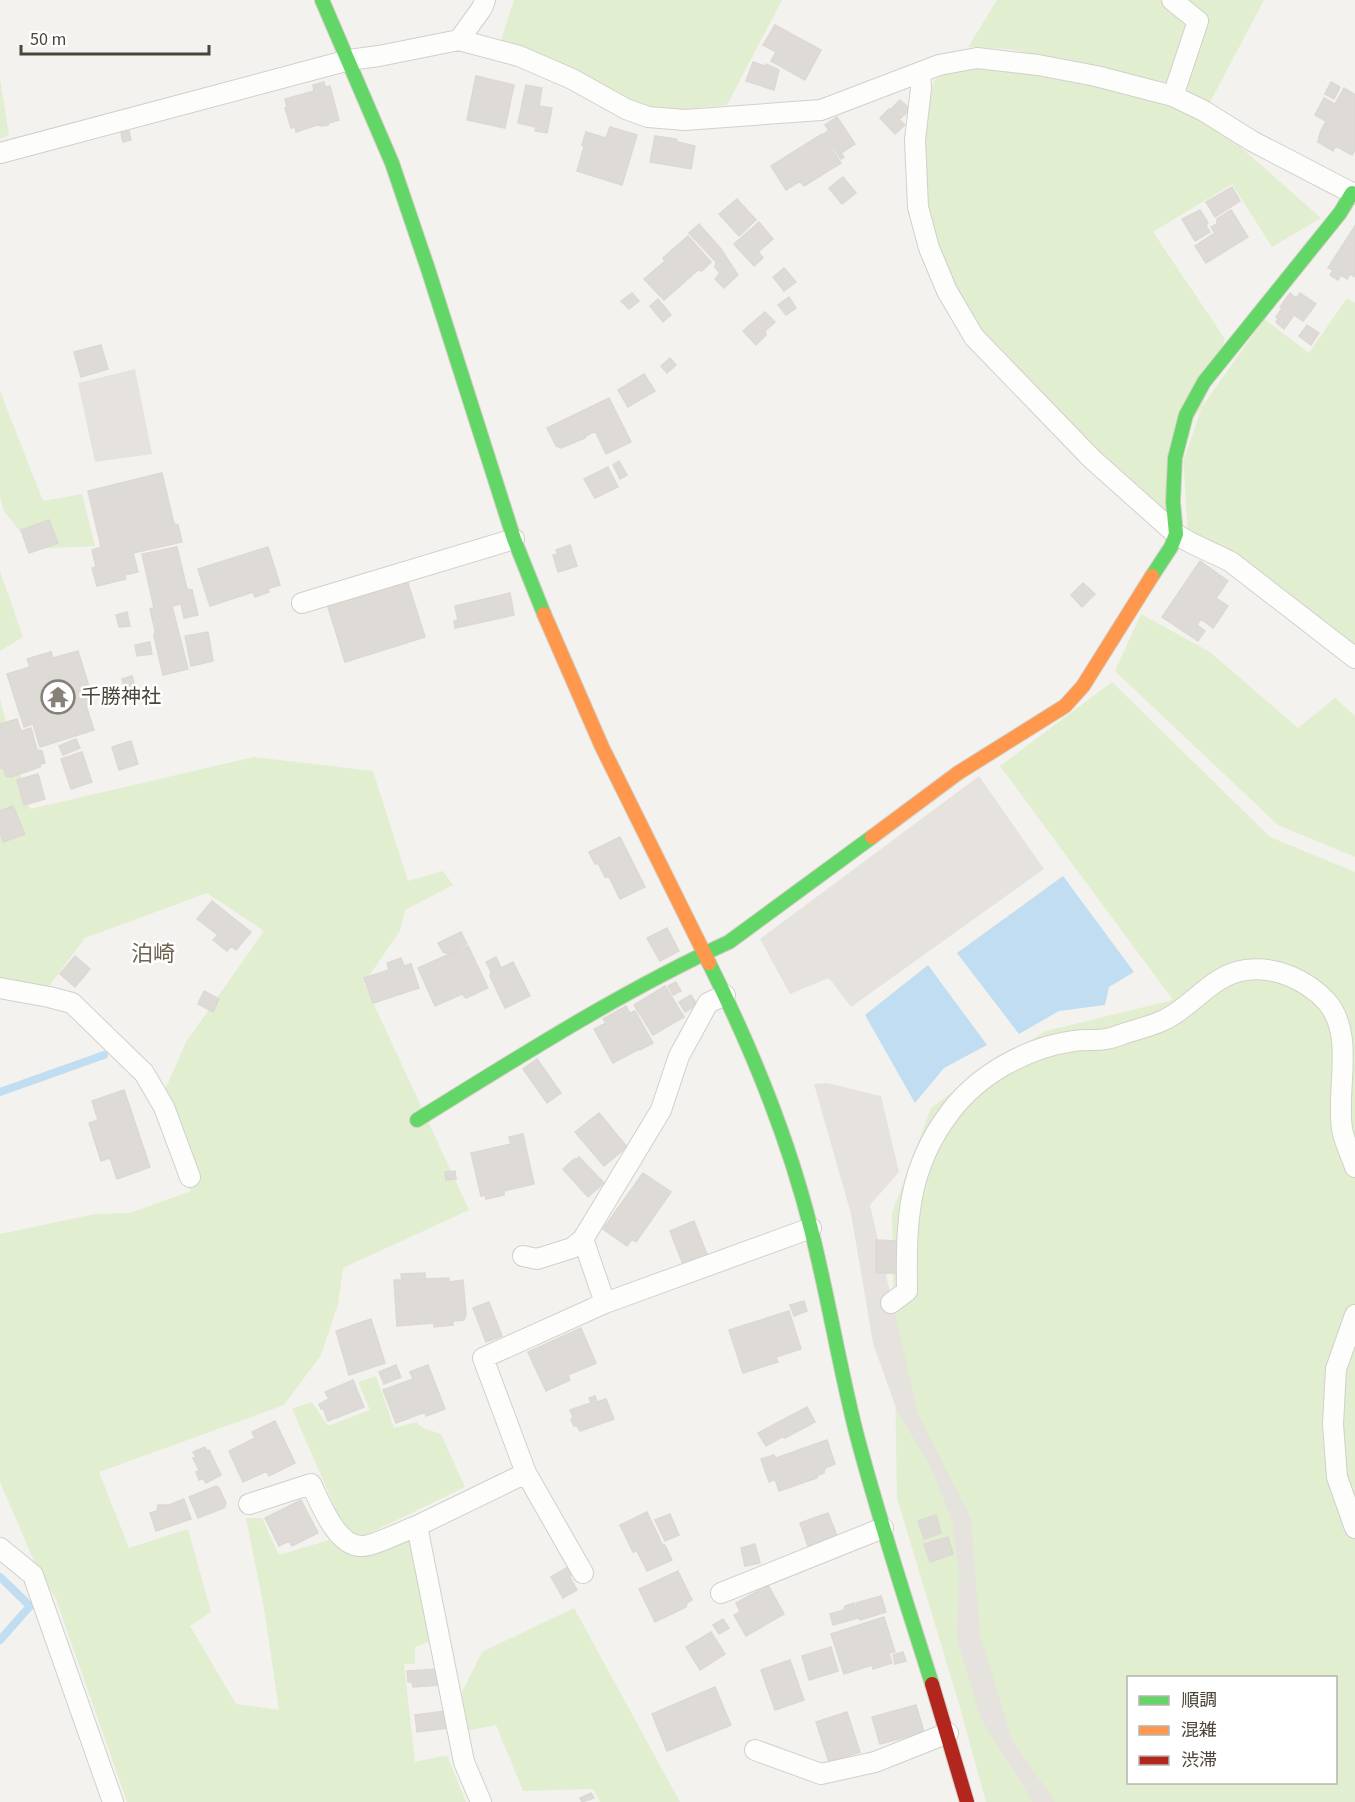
<svg xmlns="http://www.w3.org/2000/svg" width="1355" height="1802" font-family="'Source Sans 3','Noto Sans JP',sans-serif">
  <rect width="100%" height="100%" fill="#f4f2ee"/>
  <path fill="#e1eecf" fill-rule="evenodd" d="M 514,0 L 782,0 L 727,105 L 673,110 L 635,106 L 534,53 L 501,40 Z
    M 997,0 L 1264,0 L 1209,104 L 1170,83 L 1009,49 L 968,47 Z
    M 988,64 L 1110,87 L 1179,106 L 1237,144 L 1321,218 L 1272,247 L 1232,184 L 1153,232 L 1225,339 L 1166,512 L 1107,462 L 992,348 L 947,271 L 935,245 L 925,198 L 924,136 L 930,91 L 935,79 L 965,65 Z
    M 0,79 L 9,135 L 0,139 Z
    M 1347,298 L 1355,303 L 1355,645 L 1242,561 L 1188,535 L 1183,456 L 1192,421 L 1264,319 L 1309,353 Z
    M 0,391 L 43,501 L 82,494 L 95,546 L 34,549 L 4,511 L 0,497 Z
    M 0,571 L 23,637 L 0,651 Z
    M 1141,614 L 1210,652 L 1298,728 L 1335,698 L 1355,716 L 1355,857 L 1278,825 L 1115,671 Z
    M 1112,682 L 1270,837 L 1355,872 L 1355,1802 L 986,1802 L 959,1704 L 897,1498 L 892,1213 L 931,1108 L 987,1066 L 1046,1031 L 1173,1000 L 1000,766 ZM 1128,1678 L 1336,1678 L 1336,1782 L 1128,1782 Z
    M 0,699 L 30,809 L 254,757 L 373,771 L 408,881 L 443,871 L 453,885 L 405,910 L 400,931 L 364,983 L 469,1210 L 343,1268 L 338,1304 L 321,1355 L 284,1405 L 99,1472 L 129,1548 L 188,1529 L 211,1612 L 190,1626 L 236,1704 L 279,1710 L 264,1608 L 246,1518 L 262,1518 L 279,1555 L 329,1540 C 356,1570 381,1551 411,1539 L 432,1641 L 415,1647 L 415,1664 L 404,1664 L 415,1762 L 447,1755 L 466,1802 L 127,1802 L 56,1599 L 37,1568 L 0,1482 L 0,1234 L 95,1214 L 130,1213 L 191,1191 L 157,1108 L 186,1042 L 264,931 L 207,893 L 85,938 L 46,990 L 0,981 Z
    M 376,1376 L 394,1428 L 416,1422 L 423,1428 L 441,1434 L 465,1487 L 358,1539 L 345,1530 L 292,1409 L 312,1402 L 328,1426 L 370,1410 L 358,1382 Z
    M 574,1608 L 680,1802 L 600,1802 L 593,1789 L 523,1791 L 496,1725 L 466,1731 L 461,1694 L 482,1652 Z"/>
  <path fill="#e6e3df" d="M 135,369 L 152,454 L 95,462 L 78,383 Z
    M 979,776 L 1044,869 L 851,1007 L 829,978 L 790,994 L 760,939 Z
    M 827,1083 L 881,1096 L 899,1172 L 870,1205 L 918,1414 L 971,1518 L 980,1635 L 1012,1739 L 1055,1802 L 1033,1802 L 981,1719 L 957,1639 L 959,1574 L 953,1523 L 930,1466 L 897,1411 L 873,1343 L 851,1214 L 814,1084 Z"/>
  <path fill="#c0ddf1" d="M 1063,876 L 1134,972 L 1109,987 L 1105,1005 L 1059,1011 L 1019,1034 L 957,953 Z
    M 928,965 L 987,1045 L 944,1068 L 915,1103 L 865,1015 Z"/>
  <g fill="none" stroke-linecap="round" stroke-linejoin="round">
    <path stroke="#c0ddf1" stroke-width="8" d="M 0,1092 L 104,1055
      M 0,1577 L 30,1606 L 0,1640"/>
  </g>
  <path fill="#dedbd6" stroke="#dcd9d4" stroke-width="1.5" d="M 775,25 L 821,50 L 805,80 L 771,61 L 776,52 L 763,45 Z
    M 753,62 L 765,66 L 766,64 L 779,70 L 774,90 L 746,81 Z
    M 476,76 L 514,85 L 505,128 L 467,120 Z
    M 324,82 L 325,87 L 330,86 L 339,120 L 329,123 L 328,125 L 322,126 L 317,125 L 296,132 L 295,127 L 291,128 L 285,108 L 287,107 L 285,99 L 314,91 L 313,85 Z
    M 1331,82 L 1340,87 L 1334,99 L 1325,94 Z
    M 526,85 L 542,88 L 539,106 L 552,108 L 547,133 L 535,131 L 536,127 L 518,123 Z
    M 1344,88 L 1355,95 L 1355,150 L 1352,155 L 1336,146 L 1333,151 L 1318,142 L 1320,133 L 1326,121 L 1315,115 L 1324,98 L 1335,104 Z
    M 900,100 L 910,109 L 900,119 L 891,109 Z
    M 889,109 L 905,125 L 895,134 L 880,118 Z
    M 837,117 L 855,144 L 841,153 L 844,157 L 841,159 L 824,134 L 829,130 L 825,125 Z
    M 610,127 L 637,135 L 622,185 L 577,171 L 584,147 L 582,145 L 586,132 L 606,138 Z
    M 129,131 L 131,140 L 123,142 L 121,133 Z
    M 822,134 L 841,163 L 804,186 L 800,181 L 786,190 L 771,166 Z
    M 655,136 L 676,139 L 678,142 L 695,146 L 691,169 L 650,162 Z
    M 843,177 L 856,193 L 842,204 L 829,188 Z
    M 1232,187 L 1240,201 L 1215,217 L 1206,202 Z
    M 737,199 L 756,220 L 739,236 L 719,214 Z
    M 1200,210 L 1208,223 L 1206,226 L 1210,232 L 1195,241 L 1182,219 Z
    M 1231,210 L 1248,237 L 1206,263 L 1195,246 L 1215,233 L 1211,227 L 1217,224 L 1217,219 Z
    M 759,222 L 773,239 L 758,252 L 763,258 L 754,266 L 734,244 Z
    M 699,224 L 721,249 L 738,275 L 724,288 L 715,279 L 720,273 L 715,267 L 716,262 L 689,233 Z
    M 1355,226 L 1355,277 L 1350,274 L 1347,279 L 1341,275 L 1338,280 L 1330,275 L 1333,270 L 1328,268 Z
    M 688,236 L 711,262 L 702,271 L 698,270 L 664,300 L 644,279 L 665,261 L 663,258 Z
    M 784,268 L 796,282 L 784,291 L 773,277 Z
    M 632,293 L 639,301 L 629,309 L 621,301 Z
    M 1290,293 L 1296,298 L 1300,293 L 1316,304 L 1303,321 L 1294,315 L 1284,329 L 1276,322 L 1278,319 L 1276,317 L 1282,308 L 1280,307 Z
    M 789,297 L 796,308 L 786,315 L 778,305 Z
    M 658,299 L 671,315 L 663,322 L 650,306 Z
    M 765,312 L 775,322 L 765,331 L 766,335 L 756,345 L 743,331 Z
    M 1307,325 L 1319,333 L 1311,345 L 1299,336 Z
    M 101,345 L 108,369 L 81,377 L 74,352 Z
    M 670,358 L 676,365 L 667,373 L 661,366 Z
    M 644,374 L 655,391 L 628,407 L 618,390 Z
    M 609,398 L 631,442 L 606,454 L 595,431 L 586,436 L 585,438 L 561,448 L 556,446 L 547,428 Z
    M 619,461 L 627,475 L 620,479 L 613,465 Z
    M 608,467 L 618,487 L 595,498 L 584,479 Z
    M 162,473 L 174,524 L 178,525 L 182,542 L 133,553 L 138,572 L 125,575 L 126,579 L 97,586 L 92,568 L 96,567 L 92,550 L 101,547 L 88,491 Z
    M 49,520 L 58,543 L 29,553 L 21,530 Z
    M 570,545 L 577,566 L 558,572 L 553,555 L 558,554 L 556,550 Z
    M 177,547 L 187,589 L 192,590 L 198,615 L 184,618 L 181,604 L 172,606 L 188,669 L 163,675 L 154,636 L 155,630 L 150,609 L 154,608 L 142,554 Z
    M 268,547 L 280,585 L 268,589 L 269,592 L 255,597 L 253,592 L 210,606 L 198,569 Z
    M 1200,561 L 1228,581 L 1216,598 L 1228,606 L 1213,628 L 1201,619 L 1197,625 L 1205,631 L 1198,641 L 1162,617 Z
    M 407,580 L 425,637 L 345,662 L 327,604 Z
    M 1083,583 L 1095,594 L 1082,607 L 1071,595 Z
    M 510,593 L 514,615 L 455,628 L 454,621 L 458,621 L 455,606 Z
    M 127,612 L 130,626 L 119,627 L 116,615 Z
    M 208,632 L 213,661 L 191,666 L 185,636 Z
    M 150,642 L 152,654 L 137,656 L 135,645 Z
    M 78,651 L 94,703 L 86,705 L 94,730 L 40,747 L 33,724 L 24,727 L 7,674 L 30,667 L 27,659 L 51,652 L 53,658 Z
    M 132,676 L 135,687 L 125,690 L 122,679 Z
    M 17,719 L 21,731 L 31,728 L 37,750 L 42,751 L 45,763 L 41,764 L 40,767 L 11,777 L 6,776 L 3,768 L 0,768 L 0,724 Z
    M 76,739 L 80,748 L 63,755 L 59,746 Z
    M 131,741 L 138,764 L 119,770 L 112,747 Z
    M 82,752 L 92,782 L 71,789 L 61,759 Z
    M 38,774 L 45,799 L 24,805 L 17,780 Z
    M 13,806 L 25,834 L 3,842 L 0,833 L 0,811 Z
    M 620,837 L 645,887 L 620,899 L 609,877 L 605,877 L 598,863 L 595,864 L 589,852 Z
    M 212,901 L 251,932 L 236,950 L 231,946 L 227,951 L 213,940 L 218,935 L 197,919 Z
    M 667,928 L 679,951 L 660,961 L 647,938 Z
    M 461,932 L 467,944 L 448,954 L 443,952 L 438,943 Z
    M 468,946 L 488,988 L 466,998 L 462,994 L 435,1006 L 418,968 Z
    M 75,956 L 90,969 L 75,987 L 60,974 Z
    M 496,957 L 501,968 L 513,962 L 530,996 L 505,1008 L 490,976 L 491,972 L 486,962 Z
    M 401,958 L 404,966 L 411,964 L 419,988 L 373,1003 L 364,978 L 389,970 L 387,963 Z
    M 676,982 L 681,991 L 673,995 L 668,986 Z
    M 665,986 L 684,1017 L 653,1035 L 634,1005 Z
    M 204,991 L 219,999 L 213,1012 L 198,1004 Z
    M 691,995 L 697,1005 L 685,1012 L 679,1002 Z
    M 626,1006 L 630,1013 L 635,1011 L 653,1043 L 640,1050 L 639,1049 L 613,1063 L 594,1029 L 606,1023 L 603,1019 Z
    M 537,1059 L 561,1093 L 547,1103 L 523,1069 Z
    M 124,1090 L 150,1167 L 117,1179 L 110,1158 L 101,1161 L 89,1123 L 98,1120 L 92,1101 Z
    M 599,1113 L 627,1147 L 604,1166 L 575,1132 Z
    M 523,1134 L 534,1184 L 504,1191 L 504,1195 L 486,1199 L 485,1195 L 481,1196 L 471,1153 L 511,1144 L 509,1137 Z
    M 579,1157 L 604,1183 L 588,1197 L 563,1169 L 574,1159 L 577,1159 Z
    M 455,1171 L 456,1179 L 446,1180 L 445,1172 Z
    M 643,1173 L 671,1192 L 636,1242 L 632,1239 L 627,1246 L 603,1229 Z
    M 694,1221 L 708,1257 L 684,1267 L 670,1231 Z
    M 876,1240 L 898,1241 L 898,1273 L 876,1273 Z
    M 425,1273 L 425,1279 L 449,1278 L 449,1282 L 463,1280 L 466,1314 L 464,1320 L 453,1321 L 453,1325 L 434,1327 L 434,1323 L 397,1326 L 394,1280 L 402,1280 L 401,1274 Z
    M 804,1301 L 807,1311 L 794,1316 L 790,1305 Z
    M 489,1302 L 502,1336 L 486,1342 L 473,1308 Z
    M 789,1311 L 801,1349 L 776,1357 L 778,1362 L 743,1373 L 729,1330 Z
    M 371,1319 L 385,1363 L 349,1375 L 336,1331 Z
    M 581,1328 L 596,1363 L 568,1375 L 570,1380 L 546,1391 L 528,1352 Z
    M 396,1365 L 401,1377 L 384,1384 L 379,1372 Z
    M 428,1365 L 445,1409 L 426,1416 L 425,1412 L 396,1423 L 383,1390 L 413,1379 L 410,1372 Z
    M 353,1380 L 364,1407 L 328,1421 L 323,1408 L 321,1409 L 319,1404 L 329,1399 L 325,1392 Z
    M 595,1396 L 597,1402 L 606,1399 L 614,1419 L 580,1431 L 577,1426 L 574,1426 L 571,1420 L 573,1417 L 570,1410 L 591,1403 L 589,1398 Z
    M 807,1407 L 815,1422 L 785,1438 L 782,1437 L 766,1446 L 758,1433 Z
    M 275,1421 L 295,1463 L 269,1476 L 267,1471 L 243,1482 L 229,1451 L 255,1438 L 252,1432 Z
    M 827,1440 L 835,1464 L 825,1468 L 824,1473 L 818,1475 L 817,1478 L 779,1491 L 775,1479 L 769,1482 L 761,1459 L 774,1455 L 776,1458 Z
    M 205,1447 L 207,1451 L 209,1450 L 221,1475 L 206,1483 L 203,1478 L 199,1480 L 196,1472 L 199,1470 L 193,1458 L 196,1457 L 193,1452 Z
    M 216,1486 L 219,1488 L 226,1503 L 224,1508 L 198,1518 L 189,1497 Z
    M 184,1499 L 191,1519 L 156,1531 L 150,1513 L 157,1511 L 158,1505 L 169,1505 Z
    M 301,1500 L 318,1533 L 292,1546 L 289,1541 L 279,1546 L 265,1518 Z
    M 647,1512 L 662,1544 L 665,1545 L 672,1560 L 647,1571 L 637,1551 L 633,1552 L 620,1525 Z
    M 828,1513 L 837,1536 L 808,1546 L 800,1523 Z
    M 670,1514 L 679,1535 L 665,1541 L 655,1520 Z
    M 936,1515 L 941,1533 L 924,1539 L 918,1521 Z
    M 948,1537 L 953,1554 L 930,1562 L 924,1544 Z
    M 755,1544 L 760,1563 L 745,1566 L 741,1548 Z
    M 568,1567 L 572,1573 L 570,1577 L 577,1590 L 563,1598 L 551,1577 Z
    M 678,1571 L 692,1600 L 687,1603 L 686,1607 L 655,1622 L 639,1589 Z
    M 768,1585 L 784,1614 L 746,1636 L 734,1615 L 740,1612 L 736,1603 Z
    M 881,1596 L 886,1612 L 860,1620 L 856,1603 Z
    M 854,1603 L 858,1618 L 833,1625 L 830,1614 L 844,1610 L 845,1606 Z
    M 884,1617 L 895,1652 L 889,1653 L 892,1663 L 873,1669 L 872,1665 L 844,1674 L 831,1634 Z
    M 723,1619 L 729,1628 L 719,1634 L 713,1625 Z
    M 711,1632 L 725,1654 L 700,1670 L 686,1647 Z
    M 831,1647 L 838,1671 L 809,1680 L 802,1656 Z
    M 903,1652 L 906,1661 L 895,1664 L 893,1655 Z
    M 790,1660 L 804,1700 L 775,1710 L 761,1670 Z
    M 439,1669 L 440,1685 L 413,1687 L 412,1682 L 408,1682 L 407,1671 Z
    M 715,1687 L 731,1725 L 667,1751 L 652,1714 Z
    M 916,1705 L 924,1732 L 880,1744 L 872,1717 Z
    M 445,1711 L 447,1728 L 417,1732 L 415,1715 Z
    M 847,1712 L 860,1752 L 829,1762 L 816,1722 Z
    M 591,1793 L 594,1798 L 582,1802 L 580,1798 Z"/>
  <g fill="none" stroke-linecap="round" stroke-linejoin="round">
    <defs>
      <path id="street" d="M 1172,0 L 1198,21 L 1173,96
        M 459,40 L 519,56 L 572,79 L 626,109 L 648,117 L 685,120 L 821,110 L 939,65 L 977,58 L 1038,65 L 1096,76 L 1173,96 L 1204,111 L 1252,141 L 1352,193
        M 920,73 L 921,88 L 915,140 L 918,207 L 929,248 L 947,291 L 974,337 L 1092,459 L 1176,534 C 1193,546 1213,552 1231,562 L 1355,658
        M 0,153 L 349,60 L 379,56 L 459,40 L 482,8 L 485,0
        M 302,603 L 514,539
        M 0,988 L 49,997 L 72,1003 L 144,1073 L 164,1107 L 190,1177
        M 523,1256 L 537,1259 L 572,1248 L 583,1239
        M 605,1303 L 583,1239 L 661,1110 L 679,1056 L 708,1003 L 725,995
        M 891,1303 L 907,1291 C 906,1222 907,1168 951,1111 C 979,1074 1028,1047 1074,1041 C 1085,1039 1096,1041 1106,1039 C 1112,1038 1117,1036 1123,1034 C 1137,1029 1153,1026 1166,1019 C 1194,1005 1213,974 1246,970 C 1276,966 1307,980 1327,1002 C 1355,1035 1336,1087 1342,1129 C 1344,1141 1351,1155 1355,1167
        M 1355,1315 L 1336,1369 L 1333,1424 L 1337,1477 L 1355,1528
        M 249,1504 L 311,1484 C 321,1504 337,1548 363,1546 C 374,1546 405,1530 417,1526
        M 0,1548 L 33,1575 L 113,1802
        M 583,1573 L 526,1473 L 483,1358 L 605,1303 L 811,1228
        M 721,1593 L 883,1528
        M 755,1750 L 821,1774 L 875,1762 L 948,1733
        M 481,1802 L 464,1762 L 417,1526 L 526,1473"/>
      <path id="fast" d="M 322,0 L 392,163 L 428,269 L 514,539 L 544,614
        M 1152,576 L 1171,547 L 1176,534 L 1173,502 L 1175,458 L 1186,415 L 1204,382 L 1340,213 L 1352,193 L 1355,195
        M 709,963 C 751,1047 788,1137 811,1229 C 828,1296 839,1365 856,1432 C 878,1517 906,1601 932,1684
        M 417,1120 C 519,1057 620,992 729,942 L 872,837"/>
      <path id="slow" d="M 544,614 L 602,747 L 709,963
        M 872,837 L 958,773 L 1065,706 L 1083,686 L 1152,576"/>
      <path id="jam" d="M 932,1684 L 967,1802"/>
    </defs>
    <use href="#street" stroke="#d2d0cb" stroke-width="22"/>
    <use href="#fast" stroke="#d3cfc5" stroke-width="16"/>
    <use href="#slow" stroke="#d3cfc5" stroke-width="16"/>
    <use href="#jam" stroke="#d3cfc5" stroke-width="16"/>
    <use href="#street" stroke="#fdfdfc" stroke-width="20"/>
    <use href="#fast" stroke="#63d668" stroke-width="14"/>
    <use href="#slow" stroke="#ff974d" stroke-width="14"/>
    <use href="#jam" stroke="#b3261e" stroke-width="14"/>
  </g>
  <defs>
    <symbol id="temple-ring" viewBox="-11 -11 22 22"><circle r="9.5" fill="#fff" stroke="#868178" stroke-width="1.5"/><path d="M0-6L5-2H3V0L6.5 2.5H4V6H1.5V3h-3V6H-4V2.5H-6.5L-3 0V-2H-5Z" fill="#868178"/></symbol>
  </defs>
  <g fill-rule="evenodd">
    <use href="#temple-ring" x="39" y="678" width="38" height="38"/>
  </g>
  <g text-anchor="middle" dominant-baseline="central" stroke-width="5" stroke-linejoin="round" paint-order="stroke">
    <g font-size="20" fill="#4b4439" stroke="#fff" text-anchor="start">
      <text x="81" y="697">千勝神社</text>
    </g>
    <g font-size="22" fill="#6e6250" stroke="#fff">
      <text x="153" y="954">泊崎</text>
    </g>
  </g>
  <rect x="1127" y="1676" width="210" height="108" fill="#ffffff" stroke="#b7b4b0" stroke-width="1.5"/>
  <rect x="1139" y="1696" width="30" height="9" fill="#63d668" stroke="#b7b4b0" stroke-width="1.5"/>
  <text x="1181" y="1706" font-size="18" fill="#4b4439">順調</text>
  <rect x="1139" y="1726" width="30" height="9" fill="#ff974d" stroke="#b7b4b0" stroke-width="1.5"/>
  <text x="1181" y="1736" font-size="18" fill="#4b4439">混雑</text>
  <rect x="1139" y="1756" width="30" height="9" fill="#b3261e" stroke="#b7b4b0" stroke-width="1.5"/>
  <text x="1181" y="1766" font-size="18" fill="#4b4439">渋滞</text>
  <path d="M21 45v9h188v-9" fill="none" stroke="#4b4439" stroke-width="3"/>
  <text x="30" y="45" font-size="18" fill="#4b4439" stroke="#ffffff" stroke-width="4.5" paint-order="stroke">50 m</text>
</svg>
